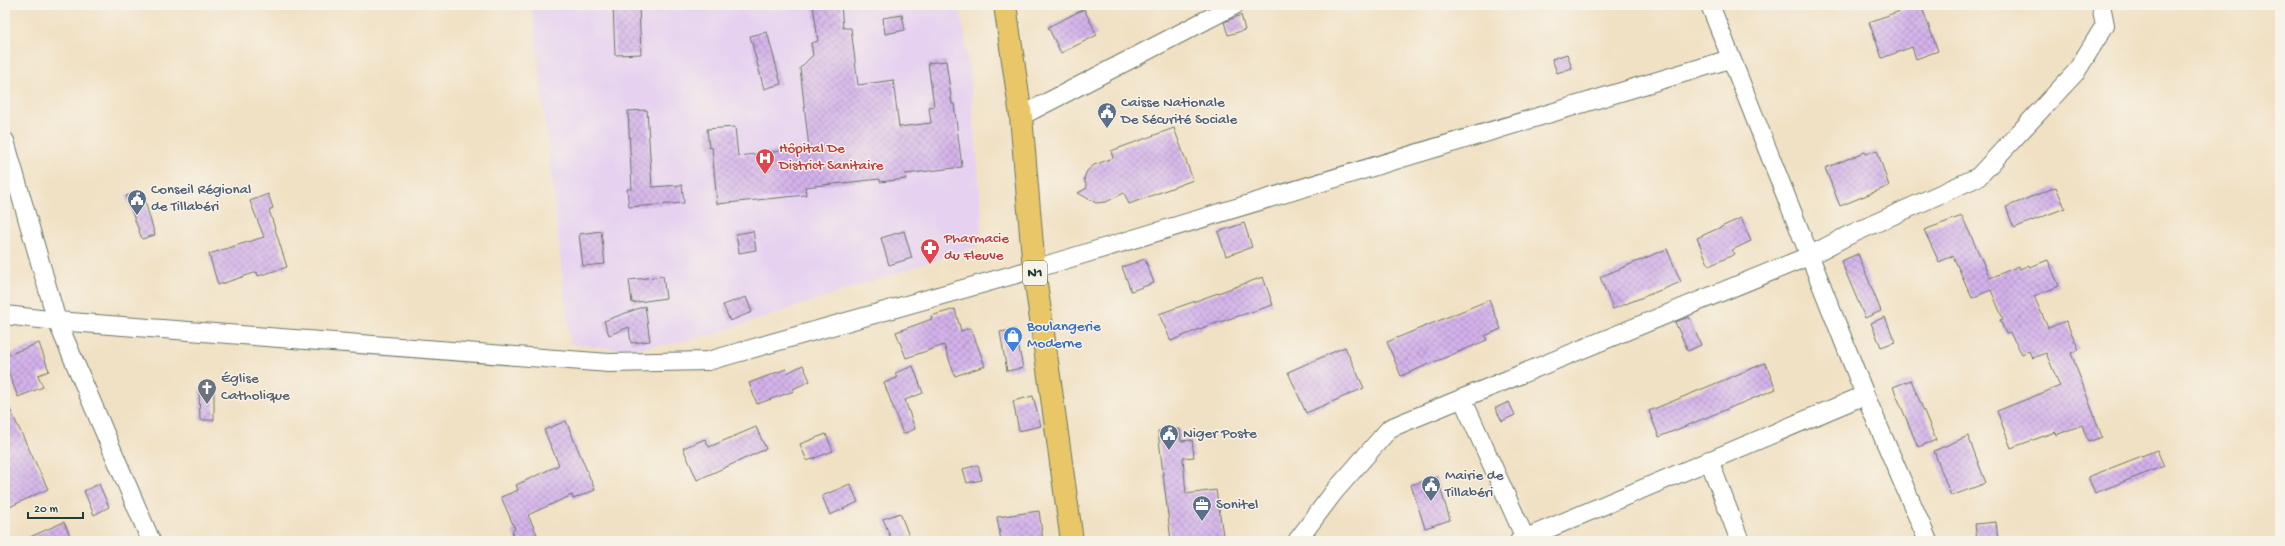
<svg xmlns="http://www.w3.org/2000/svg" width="2285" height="546" font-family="'Gochi Hand',sans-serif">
  <defs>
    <pattern id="building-cross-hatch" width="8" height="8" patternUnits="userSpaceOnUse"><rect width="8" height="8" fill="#d4b2eb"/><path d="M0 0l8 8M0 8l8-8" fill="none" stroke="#ab92bf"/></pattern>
  </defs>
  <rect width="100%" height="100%" fill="#f7f3e8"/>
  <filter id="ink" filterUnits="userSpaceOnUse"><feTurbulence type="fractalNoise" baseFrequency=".025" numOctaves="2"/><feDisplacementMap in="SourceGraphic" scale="8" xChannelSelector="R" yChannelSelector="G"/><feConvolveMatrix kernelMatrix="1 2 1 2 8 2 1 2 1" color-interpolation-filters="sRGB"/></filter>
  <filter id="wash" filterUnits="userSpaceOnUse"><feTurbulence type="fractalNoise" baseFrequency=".012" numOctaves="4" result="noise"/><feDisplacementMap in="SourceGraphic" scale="16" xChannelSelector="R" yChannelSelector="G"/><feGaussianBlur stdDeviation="0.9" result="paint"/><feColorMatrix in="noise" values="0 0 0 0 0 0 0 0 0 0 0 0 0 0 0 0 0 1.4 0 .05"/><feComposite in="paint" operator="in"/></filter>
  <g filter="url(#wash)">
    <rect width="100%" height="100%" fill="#f1e1c4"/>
    <path fill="#e6d2f0" d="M 532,5 L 960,5 L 969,68 L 982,213 L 980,245 L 715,334 L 670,344 L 626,350 L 570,344 Z"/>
    <g id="blocks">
      <path fill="url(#building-cross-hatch)" d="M 613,5 L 639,5 L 641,54 L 615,55 Z
        M 813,5 L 841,5 L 843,28 L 851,28 L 858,85 L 893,80 L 899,127 L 931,123 L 929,107 L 934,106 L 928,63 L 946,61 L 952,104 L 954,104 L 962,167 L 905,174 L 906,179 L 880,182 L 880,179 L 805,187 L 806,195 L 717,204 L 712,147 L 709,148 L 707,129 L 735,127 L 738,156 L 809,148 L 800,68 L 813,55 L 811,43 L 818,41 Z
        M 1917,5 L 1921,5 L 1938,51 L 1916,59 L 1912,47 L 1882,58 L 1869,22 Z
        M 1084,9 L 1097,35 L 1061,53 L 1048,27 Z
        M 902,15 L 905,30 L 885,34 L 883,18 Z
        M 1241,15 L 1245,30 L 1228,35 L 1224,22 Z
        M 767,32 L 781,84 L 764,89 L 750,36 Z
        M 1567,54 L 1572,68 L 1557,73 L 1552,59 Z
        M 647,110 L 652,187 L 682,185 L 684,203 L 629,207 L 627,189 L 632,189 L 628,111 Z
        M 1174,128 L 1193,180 L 1129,204 L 1124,193 L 1106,202 L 1096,203 L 1078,193 L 1087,188 L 1084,178 L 1087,171 L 1094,165 L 1113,158 L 1111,151 Z
        M 1877,150 L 1889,186 L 1840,206 L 1825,168 L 1865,152 L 1866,154 Z
        M 2056,187 L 2065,208 L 2014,228 L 2006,207 Z
        M 142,191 L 155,235 L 142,239 L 126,196 Z
        M 268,194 L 273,208 L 269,210 L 287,267 L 258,276 L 257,272 L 218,285 L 209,254 L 264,237 L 250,201 Z
        M 1962,216 L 1990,278 L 2019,266 L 2020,269 L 2029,265 L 2030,267 L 2048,260 L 2059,286 L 2034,296 L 2048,328 L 2066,321 L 2079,350 L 2071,353 L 2102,437 L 2088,442 L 2082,425 L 2056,435 L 2055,432 L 2011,448 L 1997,411 L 2060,386 L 2046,353 L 2032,358 L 2029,351 L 2022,354 L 2010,333 L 2006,334 L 2000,320 L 2003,319 L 1991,290 L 1972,298 L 1953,256 L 1939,262 L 1924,230 Z
        M 1741,218 L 1751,241 L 1732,250 L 1735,254 L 1709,266 L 1697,238 Z
        M 1244,223 L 1252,247 L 1226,256 L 1218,232 Z
        M 601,231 L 605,264 L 583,266 L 579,234 Z
        M 753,231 L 756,250 L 739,253 L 736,234 Z
        M 904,231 L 912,258 L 889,265 L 881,238 Z
        M 1667,249 L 1681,282 L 1613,309 L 1600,277 Z
        M 1858,254 L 1881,311 L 1865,318 L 1841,261 Z
        M 1145,259 L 1154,283 L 1131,291 L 1122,267 Z
        M 663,276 L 666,298 L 632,303 L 629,280 Z
        M 1263,277 L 1273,305 L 1207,326 L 1171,341 L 1159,314 Z
        M 746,297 L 752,312 L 730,321 L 723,305 Z
        M 1489,300 L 1501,329 L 1485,336 L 1487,340 L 1401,376 L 1387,342 Z
        M 645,306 L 650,341 L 631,343 L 629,327 L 609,335 L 604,321 Z
        M 955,309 L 961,331 L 971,328 L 985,366 L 955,376 L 944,345 L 906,358 L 896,332 L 932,319 L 931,316 Z
        M 1689,317 L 1701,345 L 1688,351 L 1675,322 Z
        M 1885,317 L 1895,342 L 1881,347 L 1871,323 Z
        M 1015,329 L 1023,368 L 1007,371 L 1000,332 Z
        M 39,343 L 49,371 L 38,375 L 43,387 L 18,397 L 6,366 L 5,356 Z
        M 1345,347 L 1364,388 L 1306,413 L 1288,372 Z
        M 1765,363 L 1776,389 L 1659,437 L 1649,411 Z
        M 803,365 L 810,381 L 793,389 L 794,391 L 757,404 L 749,383 L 786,369 L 787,373 Z
        M 913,366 L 923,393 L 905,400 L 915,429 L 903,434 L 884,383 L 897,378 L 895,373 Z
        M 1911,380 L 1936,440 L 1918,447 L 1893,387 Z
        M 199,390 L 214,390 L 214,420 L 200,420 Z
        M 1033,396 L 1041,426 L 1019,431 L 1013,401 Z
        M 5,399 L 48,489 L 5,509 Z
        M 1509,402 L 1515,415 L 1502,421 L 1495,408 Z
        M 566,421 L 595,490 L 573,499 L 572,495 L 528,515 L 540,541 L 516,541 L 512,531 L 515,529 L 501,497 L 518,490 L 516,485 L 559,465 L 544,430 Z
        M 756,427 L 766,449 L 697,480 L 683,448 L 705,439 L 709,447 Z
        M 1180,429 L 1181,441 L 1192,440 L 1194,457 L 1183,458 L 1186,494 L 1216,490 L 1224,541 L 1171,541 L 1158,431 Z
        M 826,434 L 833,451 L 807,461 L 800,444 Z
        M 1968,436 L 1986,483 L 1951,496 L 1934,451 Z
        M 2157,450 L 2164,466 L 2095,493 L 2088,477 Z
        M 978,465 L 982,480 L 967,483 L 963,469 Z
        M 1437,477 L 1450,520 L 1425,528 L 1411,485 Z
        M 99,484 L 109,507 L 94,515 L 84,491 Z
        M 850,484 L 858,502 L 830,515 L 822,496 Z
        M 1039,511 L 1043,541 L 1001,541 L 997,517 Z
        M 900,513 L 911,541 L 892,541 L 883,519 Z
        M 64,522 L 72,541 L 21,541 Z
        M 1996,522 L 1998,541 L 1977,541 L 1975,524 Z"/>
    </g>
  </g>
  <g filter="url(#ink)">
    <use href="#blocks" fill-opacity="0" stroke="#687666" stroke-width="1"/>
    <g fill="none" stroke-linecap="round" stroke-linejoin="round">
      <defs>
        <path id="minor" d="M 1710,5 L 1865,395 L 1928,541
          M 1021,116 L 1235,5
          M 5,141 L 57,321 L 151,541
          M 5,315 L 57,321 L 609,363 L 708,361 L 1034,269 L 1730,59
          M 1462,398 L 1525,538
          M 1709,460 L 1740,541
          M 1297,541 L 1334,492 L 1390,428 L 1809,256 L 1847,236 L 1978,177 L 2076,72 L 2105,25 L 2101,5
          M 1519,541 L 1865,395"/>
        <path id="major" d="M 1005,5 L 1021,116 L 1034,269 L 1072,541"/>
      </defs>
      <use href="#minor" stroke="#687666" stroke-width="20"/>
      <use href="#major" stroke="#687666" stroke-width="24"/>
      <use href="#minor" stroke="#fff" stroke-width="18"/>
      <use href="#major" stroke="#e9c769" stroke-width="22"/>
    </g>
  </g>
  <defs>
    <symbol id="civic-pin" viewBox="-11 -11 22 30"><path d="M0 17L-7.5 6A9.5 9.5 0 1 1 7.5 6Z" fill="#5c6f8a" stroke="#f7f3e8"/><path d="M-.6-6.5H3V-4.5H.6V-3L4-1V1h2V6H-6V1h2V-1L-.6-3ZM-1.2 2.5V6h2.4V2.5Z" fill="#fff"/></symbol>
    <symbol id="hospital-pin" viewBox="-11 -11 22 30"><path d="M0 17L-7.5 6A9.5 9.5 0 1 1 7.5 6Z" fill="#e0444e" stroke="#f7f3e8"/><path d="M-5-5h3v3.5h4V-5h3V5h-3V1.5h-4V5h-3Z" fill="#fff"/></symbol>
    <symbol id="pharmacy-pin" viewBox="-11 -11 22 30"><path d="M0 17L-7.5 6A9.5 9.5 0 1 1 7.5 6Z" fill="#e0444e" stroke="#f7f3e8"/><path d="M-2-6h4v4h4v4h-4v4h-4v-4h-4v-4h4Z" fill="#fff"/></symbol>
    <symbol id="shop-pin" viewBox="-11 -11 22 30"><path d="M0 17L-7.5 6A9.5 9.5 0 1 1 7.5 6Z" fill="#3f7fe0" stroke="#f7f3e8"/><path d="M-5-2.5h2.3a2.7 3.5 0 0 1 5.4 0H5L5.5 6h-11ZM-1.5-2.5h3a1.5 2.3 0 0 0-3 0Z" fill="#fff"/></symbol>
    <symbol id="church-pin" viewBox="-11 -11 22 30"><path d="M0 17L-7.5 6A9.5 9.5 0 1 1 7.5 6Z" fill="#6b7280" stroke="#f7f3e8"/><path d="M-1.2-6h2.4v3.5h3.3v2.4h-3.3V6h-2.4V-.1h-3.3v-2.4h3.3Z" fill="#fff"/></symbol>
    <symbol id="office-pin" viewBox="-11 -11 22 30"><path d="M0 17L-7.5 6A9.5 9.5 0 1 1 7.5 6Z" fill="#5c6f8a" stroke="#f7f3e8"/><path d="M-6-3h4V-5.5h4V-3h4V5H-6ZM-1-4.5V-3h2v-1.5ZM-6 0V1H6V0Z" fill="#fff"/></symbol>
  </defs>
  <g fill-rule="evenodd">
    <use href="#civic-pin" x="1096" y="101" width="22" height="30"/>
    <use href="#hospital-pin" x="754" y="147" width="22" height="30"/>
    <use href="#civic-pin" x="126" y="188" width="22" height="30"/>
    <use href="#pharmacy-pin" x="919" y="237" width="22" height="30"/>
    <use href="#shop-pin" x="1002" y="325" width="22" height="30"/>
    <use href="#church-pin" x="196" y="377" width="22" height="30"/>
    <use href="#civic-pin" x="1158" y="423" width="22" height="30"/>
    <use href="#civic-pin" x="1420" y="474" width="22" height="30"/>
    <use href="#office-pin" x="1191" y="494" width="22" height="30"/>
  </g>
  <g text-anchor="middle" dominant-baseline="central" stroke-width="3" stroke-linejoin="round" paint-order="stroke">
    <rect fill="#f7f3e8" stroke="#60746a" stroke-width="1" x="1023" y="261" width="24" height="24" rx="3"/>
    <g font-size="14" font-weight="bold" fill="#1f3d34">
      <text x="1035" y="273">N1</text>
    </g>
    <g font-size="15" fill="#4e5e75" stroke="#f7f3e8" text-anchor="start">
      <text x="1121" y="103">Caisse Nationale<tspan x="1121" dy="17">De Sécurité Sociale</tspan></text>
      <text x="151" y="190">Conseil Régional<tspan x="151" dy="17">de Tillabéri</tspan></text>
      <text x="1183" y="434">Niger Poste</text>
      <text x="1445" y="476">Mairie de<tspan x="1445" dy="17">Tillabéri</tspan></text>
      <text x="1216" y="505">Sonitel</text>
    </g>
    <g font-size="15" fill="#be3a42" stroke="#f7f3e8" text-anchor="start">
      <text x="779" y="149">Hôpital De<tspan x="779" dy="17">District Sanitaire</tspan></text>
      <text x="944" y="239">Pharmacie<tspan x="944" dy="17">du Fleuve</tspan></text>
    </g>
    <g font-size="15" fill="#366cbe" stroke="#f7f3e8" text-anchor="start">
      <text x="1027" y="327">Boulangerie<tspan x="1027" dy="17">Moderne</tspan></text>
    </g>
    <g font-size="15" fill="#5b616d" stroke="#f7f3e8" text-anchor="start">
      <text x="221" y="379">Église<tspan x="221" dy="17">Catholique</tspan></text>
    </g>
  </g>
  <rect width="2285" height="546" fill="none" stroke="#f7f3e8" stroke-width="20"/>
  <path d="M28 512v6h55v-6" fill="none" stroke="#1f3d34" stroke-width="2"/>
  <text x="34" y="512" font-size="12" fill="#1f3d34" stroke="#f7f3e8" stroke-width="3" paint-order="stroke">20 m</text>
</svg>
